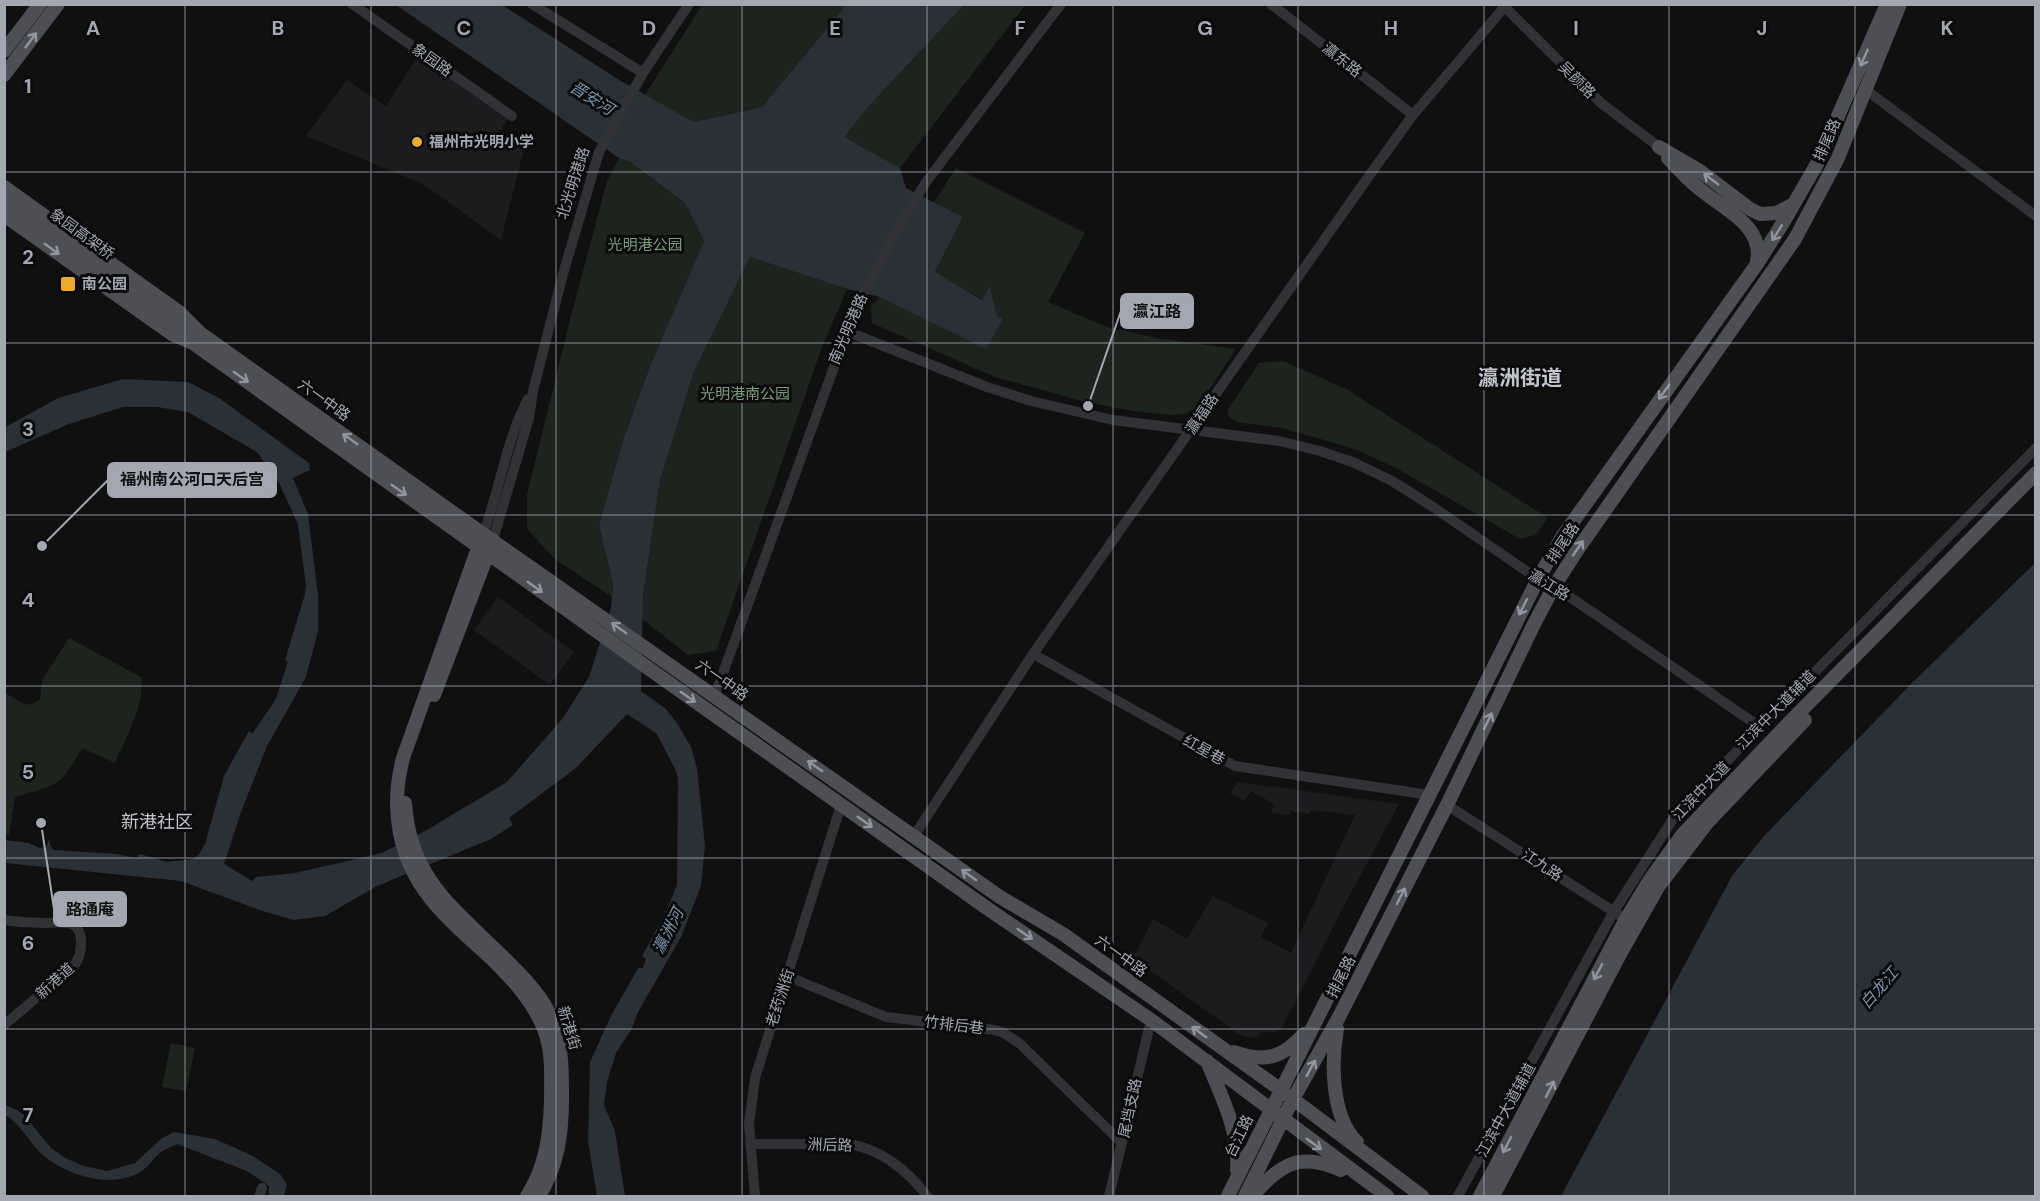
<svg xmlns="http://www.w3.org/2000/svg" width="2040" height="1201" font-family="'DM Sans','Noto Sans SC',sans-serif">
  <rect width="100%" height="100%" fill="#101011"/>
  <path fill="#1c1c1e" d="M 418,56 L 512,114 L 498,133 L 524,149 L 501,240 L 423,184 L 306,136 L 347,80 L 386,106 Z
    M 498,597 L 574,652 L 550,685 L 474,630 Z
    M 1238,782 L 1399,804 L 1339,915 L 1282,1028 L 1275,1032 L 1260,1032 L 1259,1036 L 1255,1038 L 1245,1037 L 1237,1033 L 1133,958 L 1153,919 L 1187,939 L 1213,896 L 1268,923 L 1261,937 L 1291,953 L 1355,815 L 1311,810 L 1310,814 L 1290,811 L 1290,815 L 1271,813 L 1274,804 L 1251,791 L 1244,801 L 1230,793 Z"/>
  <path fill="#1d241d" d="M 702,5 L 846,5 L 762,107 L 694,122 L 645,95 Z
    M 964,5 L 1025,5 L 900,168 L 843,137 L 868,107 Z
    M 619,158 L 630,162 L 685,203 L 704,241 L 650,366 L 623,440 L 599,525 L 613,584 L 612,597 L 555,559 L 527,529 L 527,495 L 570,320 L 607,181 Z
    M 956,168 L 1085,233 L 1048,302 L 1107,327 L 1156,338 L 1236,349 L 1199,405 L 1186,414 L 1168,415 L 1134,411 L 1089,403 L 995,377 L 872,323 L 871,306 L 880,297 L 986,348 L 1003,319 L 997,316 L 990,288 L 983,300 L 935,273 L 963,217 L 934,202 Z
    M 750,257 L 847,289 L 822,347 L 716,651 L 688,655 L 642,619 L 643,595 L 660,481 L 693,374 Z
    M 1283,361 L 1346,389 L 1548,518 L 1535,535 L 1520,539 L 1396,468 L 1355,449 L 1282,428 L 1238,422 L 1228,416 L 1228,409 L 1259,363 Z
    M 69,638 L 141,677 C 146,703 125,739 115,763 L 82,748 C 59,789 58,784 15,797 L 9,835 L 5,834 L 5,693 C 18,699 27,712 40,699 L 42,680 Z
    M 171,1043 L 195,1048 L 186,1091 L 162,1087 Z"/>
  <path fill="#293036" d="M 396,5 L 502,5 L 621,81 L 694,122 L 762,107 L 846,5 L 964,5 L 868,107 L 844,137 L 900,168 L 906,188 L 963,217 L 935,272 L 982,300 L 990,287 L 997,316 L 1003,319 L 986,349 L 880,297 L 847,289 L 750,257 L 693,374 L 660,481 L 643,595 L 641,691 L 666,709 L 677,723 L 691,747 L 697,768 L 705,846 L 701,886 L 681,937 L 638,1012 L 632,1028 L 616,1053 L 607,1082 L 604,1105 L 615,1131 L 625,1196 L 597,1196 L 588,1141 L 590,1062 L 611,1016 L 638,968 L 643,968 L 646,959 L 642,956 L 666,912 L 677,885 L 678,779 L 676,771 L 657,734 L 627,714 L 576,768 L 509,818 L 513,825 L 491,839 L 377,886 L 325,916 L 294,920 L 262,911 L 181,881 L 5,863 L 5,840 L 28,843 L 40,848 L 46,847 L 49,840 L 51,847 L 54,850 L 117,854 L 136,858 L 140,854 L 167,862 L 193,859 L 199,854 L 205,844 L 224,776 L 249,731 L 252,734 L 276,699 L 288,662 L 285,660 L 305,594 L 306,586 L 298,524 L 279,483 L 257,452 L 188,412 L 157,407 L 123,407 L 69,424 L 5,452 L 4,428 L 58,398 L 123,379 L 188,382 L 219,398 L 309,463 L 310,470 L 293,478 L 308,514 L 318,595 L 318,631 L 306,677 L 267,746 L 241,812 L 224,864 L 252,881 L 256,877 L 295,873 L 382,853 L 425,831 L 507,782 L 563,718 L 589,677 L 611,608 L 613,584 L 599,525 L 623,440 L 650,366 L 704,241 L 685,203 L 630,162 L 619,158 Z
    M 2035,563 L 2035,1196 L 1561,1196 L 1732,876 L 1764,836 L 1911,684 Z
    M 5,1105 L 17,1110 L 25,1116 L 51,1148 L 65,1158 L 84,1166 L 107,1171 L 135,1163 L 162,1138 L 174,1132 L 215,1139 L 253,1156 L 280,1174 L 287,1185 L 284,1196 L 269,1196 L 269,1186 L 247,1171 L 177,1144 C 172,1147 165,1149 161,1152 C 153,1159 146,1170 137,1174 C 105,1189 58,1173 36,1148 C 26,1136 18,1122 5,1115 Z"/>
  <g fill="none" stroke-linecap="round" stroke-linejoin="round">
    <path stroke="#313236" stroke-width="10" d="M 352,4 L 512,116
      M 532,4 L 643,73
      M 1271,4 L 1413,115
      M 1502,4 L 1601,103 L 1659,147
      M 1866,90 L 2036,216
      M 846,331 L 987,387 L 1031,401 L 1113,420 L 1279,441 L 1320,451 L 1355,463 L 1392,481 L 1433,507 L 1538,579 L 1573,599 L 1760,727
      M 483,534 C 500,490 506,440 528,399
      M 493,540 L 529,418 L 533,391 L 563,274 L 599,152 L 643,73 L 689,4
      M 1033,654 L 1235,766 L 1430,795
      M 715,695 L 854,312 L 893,236 L 926,182 L 1061,4
      M 1447,805 L 1619,915
      M 914,836 L 1033,654 L 1376,166 L 1413,115 L 1507,4
      M 4,920 C 17,922 30,923 43,923 C 61,923 82,917 81,944 C 81,952 79,959 74,966 L 4,1025
      M 787,976 L 886,1017 L 995,1030 L 1004,1033 L 1019,1043 L 1122,1143
      M 750,1144 L 848,1144 C 880,1148 908,1171 927,1196
      M 259,1196 L 262,1188
      M 755,1196 L 749,1124 L 755,1078 L 841,805
      M 1109,1196 L 1151,1020
      M 1458,1196 L 1614,911 L 1673,819 L 1731,757 L 2036,448"/>
    <path stroke="#4d4f55" stroke-width="14" d="M 4,51 L 40,4
      M 4,75 L 58,4
      M 1659,147 L 1700,171 L 1750,209 L 1760,214 L 1776,213 L 1792,205
      M 1668,158 C 1677,167 1685,177 1695,185 C 1717,206 1765,224 1757,261
      M 4,187 L 179,312 L 200,333 L 483,534 L 1000,897 L 1063,934 L 1281,1090 L 1422,1196
      M 4,199 L 170,318 L 190,328
      M 4,215 L 172,334 L 193,343 L 591,627
      M 483,534 L 403,758 C 390,808 398,858 431,899 C 449,922 472,940 493,960 C 514,981 533,1001 544,1029 C 553,1052 551,1076 551,1101 C 550,1135 546,1167 527,1196
      M 641,663 L 991,911 L 1151,1020 L 1387,1196
      M 434,695 L 493,540
      M 405,803 C 410,882 458,911 508,962 C 523,977 538,992 548,1011 C 563,1040 562,1070 562,1100 C 562,1135 557,1167 539,1196
      M 1337,1029 C 1331,1062 1331,1117 1357,1142
      M 1234,1052 C 1266,1063 1282,1058 1304,1034
      M 1207,1061 C 1221,1096 1240,1131 1237,1170
      M 1228,1196 L 1538,579 L 1562,537 L 1757,264 L 1784,221 L 1818,162 L 1887,4
      M 1245,1196 L 1293,1099 L 1339,1017 L 1447,805 L 1534,624 L 1553,588 L 1578,549 L 1795,239 L 1838,158 L 1900,4
      M 1252,1196 C 1281,1165 1298,1151 1341,1170
      M 1480,1196 L 1626,919 L 1649,881 L 1682,835 L 1781,731 L 2036,473
      M 1493,1196 L 1620,954 L 1658,887 L 1707,823 L 1805,720"/>
    <path stroke="#4d4f55" stroke-width="14" d="M 591,627 L 641,663"/>
  </g>
  <defs><path id="oneway-shaft" d="M-6 0H5M1.5-3L5.5 0L1.5 3" fill="none" stroke-width="1.6" stroke-linecap="round" stroke-linejoin="round" transform="scale(1.5)"/></defs>
  <g stroke="#91959f">
    <use href="#oneway-shaft" transform="translate(31 40) rotate(-53)"/>
    <use href="#oneway-shaft" transform="translate(1864 58) rotate(114)"/>
    <use href="#oneway-shaft" transform="translate(1711 179) rotate(-143)"/>
    <use href="#oneway-shaft" transform="translate(1777 233) rotate(122)"/>
    <use href="#oneway-shaft" transform="translate(52 249) rotate(36)"/>
    <use href="#oneway-shaft" transform="translate(241 377) rotate(35)"/>
    <use href="#oneway-shaft" transform="translate(1664 392) rotate(126)"/>
    <use href="#oneway-shaft" transform="translate(350 439) rotate(-144)"/>
    <use href="#oneway-shaft" transform="translate(399 490) rotate(35)"/>
    <use href="#oneway-shaft" transform="translate(1578 548) rotate(-56)"/>
    <use href="#oneway-shaft" transform="translate(535 587) rotate(36)"/>
    <use href="#oneway-shaft" transform="translate(1523 607) rotate(117)"/>
    <use href="#oneway-shaft" transform="translate(619 628) rotate(-145)"/>
    <use href="#oneway-shaft" transform="translate(688 697) rotate(35)"/>
    <use href="#oneway-shaft" transform="translate(1488 721) rotate(-64)"/>
    <use href="#oneway-shaft" transform="translate(815 766) rotate(-145)"/>
    <use href="#oneway-shaft" transform="translate(865 822) rotate(35)"/>
    <use href="#oneway-shaft" transform="translate(969 875) rotate(-145)"/>
    <use href="#oneway-shaft" transform="translate(1401 896) rotate(-63)"/>
    <use href="#oneway-shaft" transform="translate(1025 934) rotate(34)"/>
    <use href="#oneway-shaft" transform="translate(1598 972) rotate(118)"/>
    <use href="#oneway-shaft" transform="translate(1199 1032) rotate(-144)"/>
    <use href="#oneway-shaft" transform="translate(1311 1068) rotate(-61)"/>
    <use href="#oneway-shaft" transform="translate(1550 1089) rotate(-63)"/>
    <use href="#oneway-shaft" transform="translate(1314 1144) rotate(36)"/>
    <use href="#oneway-shaft" transform="translate(1507 1145) rotate(118)"/>
  </g>
  <path fill="none" stroke="#a2a7b2" stroke-width="1.5" stroke-opacity="0.55" d="M 185,4 L 185,1196M 371,4 L 371,1196M 556,4 L 556,1196M 742,4 L 742,1196M 927,4 L 927,1196M 1113,4 L 1113,1196M 1298,4 L 1298,1196M 1484,4 L 1484,1196M 1669,4 L 1669,1196M 1855,4 L 1855,1196M 4,172 L 2036,172M 4,343 L 2036,343M 4,515 L 2036,515M 4,686 L 2036,686M 4,858 L 2036,858M 4,1029 L 2036,1029"/>
  <g fill="#ebac2e" stroke="#0b0b0c" stroke-width="2">
    <circle cx="417" cy="142" r="6"/>
    <rect x="60" y="276" width="16" height="16" rx="3"/>
  </g>
  <g text-anchor="middle" dominant-baseline="central" stroke-width="6" stroke-linejoin="round" paint-order="stroke">
    <g font-size="15" fill="#a2a7b2" stroke="#0b0b0c">
      <text transform="translate(432 60) rotate(35)">象园路</text>
      <text transform="translate(1342 60) rotate(38)">瀛东路</text>
      <text transform="translate(1577 80) rotate(45)">吴颜路</text>
      <text transform="translate(1827 140) rotate(-66)">排尾路</text>
      <text transform="translate(573 183) rotate(-72)">北光明港路</text>
      <text transform="translate(82 234) rotate(36)">象园高架桥</text>
      <text transform="translate(848 329) rotate(-67)">南光明港路</text>
      <text transform="translate(324 400) rotate(36)">六一中路</text>
      <text transform="translate(1202 414) rotate(-56)">瀛福路</text>
      <text transform="translate(1563 543) rotate(-56)">排尾路</text>
      <text transform="translate(1549 585) rotate(31)">瀛江路</text>
      <text transform="translate(722 680) rotate(35)">六一中路</text>
      <text transform="translate(1776 710) rotate(-45)">江滨中大道辅道</text>
      <text transform="translate(1204 750) rotate(29)">红星巷</text>
      <text transform="translate(1701 791) rotate(-46)">江滨中大道</text>
      <text transform="translate(1542 865) rotate(33)">江九路</text>
      <text transform="translate(1121 956) rotate(36)">六一中路</text>
      <text transform="translate(1341 977) rotate(-63)">排尾路</text>
      <text transform="translate(55 981) rotate(-42)">新港道</text>
      <text transform="translate(780 998) rotate(-72)">老药洲街</text>
      <text transform="translate(954 1025) rotate(7)">竹排后巷</text>
      <text transform="translate(569 1028) rotate(73)">新港街</text>
      <text transform="translate(1130 1108) rotate(-78)">尾垱支路</text>
      <text transform="translate(1506 1110) rotate(-61)">江滨中大道辅道</text>
      <text transform="translate(1239 1136) rotate(-64)">台江路</text>
      <text transform="translate(830 1145) rotate(2)">洲后路</text>
    </g>
    <g font-size="15" font-weight="bold" fill="#a2a7b2" stroke="#0b0b0c" text-anchor="start">
      <text x="429" y="142">福州市光明小学</text>
      <text x="82" y="284">南公园</text>
    </g>
    <g font-size="15" fill="#799d7b" stroke="#0b0b0c">
      <text x="645" y="245">光明港公园</text>
      <text x="745" y="394">光明港南公园</text>
    </g>
    <g font-size="16" font-style="italic" fill="#7994ad" stroke="#0b0b0c">
      <text transform="translate(592 98) rotate(32)">晋安河</text>
      <text transform="translate(668 931) rotate(-63)">瀛洲河</text>
      <text transform="translate(1879 988) rotate(-49)">白龙江</text>
    </g>
    <g font-size="18" fill="#c2c5ce" stroke="#0b0b0c">
      <text x="157" y="822">新港社区</text>
    </g>
    <g font-size="21" font-weight="bold" fill="#c2c5ce" stroke="#0b0b0c">
      <text x="1520" y="378">瀛洲街道</text>
    </g>
  </g>
  <g font-size="20" text-anchor="middle" font-weight="bold" fill="#a2a7b2" stroke="#0b0b0c" stroke-width="6" stroke-linejoin="round" paint-order="stroke">
    <text x="93" y="35">A</text>
    <text x="278" y="35">B</text>
    <text x="464" y="35">C</text>
    <text x="649" y="35">D</text>
    <text x="835" y="35">E</text>
    <text x="1020" y="35">F</text>
    <text x="1205" y="35">G</text>
    <text x="1391" y="35">H</text>
    <text x="1576" y="35">I</text>
    <text x="1762" y="35">J</text>
    <text x="1947" y="35">K</text>
    <text x="28" y="93">1</text>
    <text x="28" y="264">2</text>
    <text x="28" y="436">3</text>
    <text x="28" y="607">4</text>
    <text x="28" y="779">5</text>
    <text x="28" y="950">6</text>
    <text x="28" y="1122">7</text>
  </g>
  <path fill="none" stroke="#a2a7b2" stroke-width="2" d="M1088 406L1121 311M42 546L108 480M41 823L54 909"/>
  <g fill="#a2a7b2" stroke="#0b0b0c" stroke-width="2">
    <circle cx="1088" cy="406" r="6"/>
    <circle cx="42" cy="546" r="6"/>
    <circle cx="41" cy="823" r="6"/>
  </g>
  <g fill="#a2a7b2" stroke="#a2a7b2" stroke-width="2">
    <rect x="1121" y="294" width="72" height="34" rx="6"/>
    <rect x="108" y="463" width="168" height="34" rx="6"/>
    <rect x="54" y="892" width="72" height="34" rx="6"/>
  </g>
  <g font-size="16" text-anchor="middle" font-weight="bold" fill="#111">
    <text x="1157" y="317">瀛江路</text>
    <text x="192" y="485">福州南公河口天后宫</text>
    <text x="90" y="915">路通庵</text>
  </g>
  <rect width="2040" height="1201" fill="none" stroke="#a2a7b2" stroke-width="12"/>
</svg>
